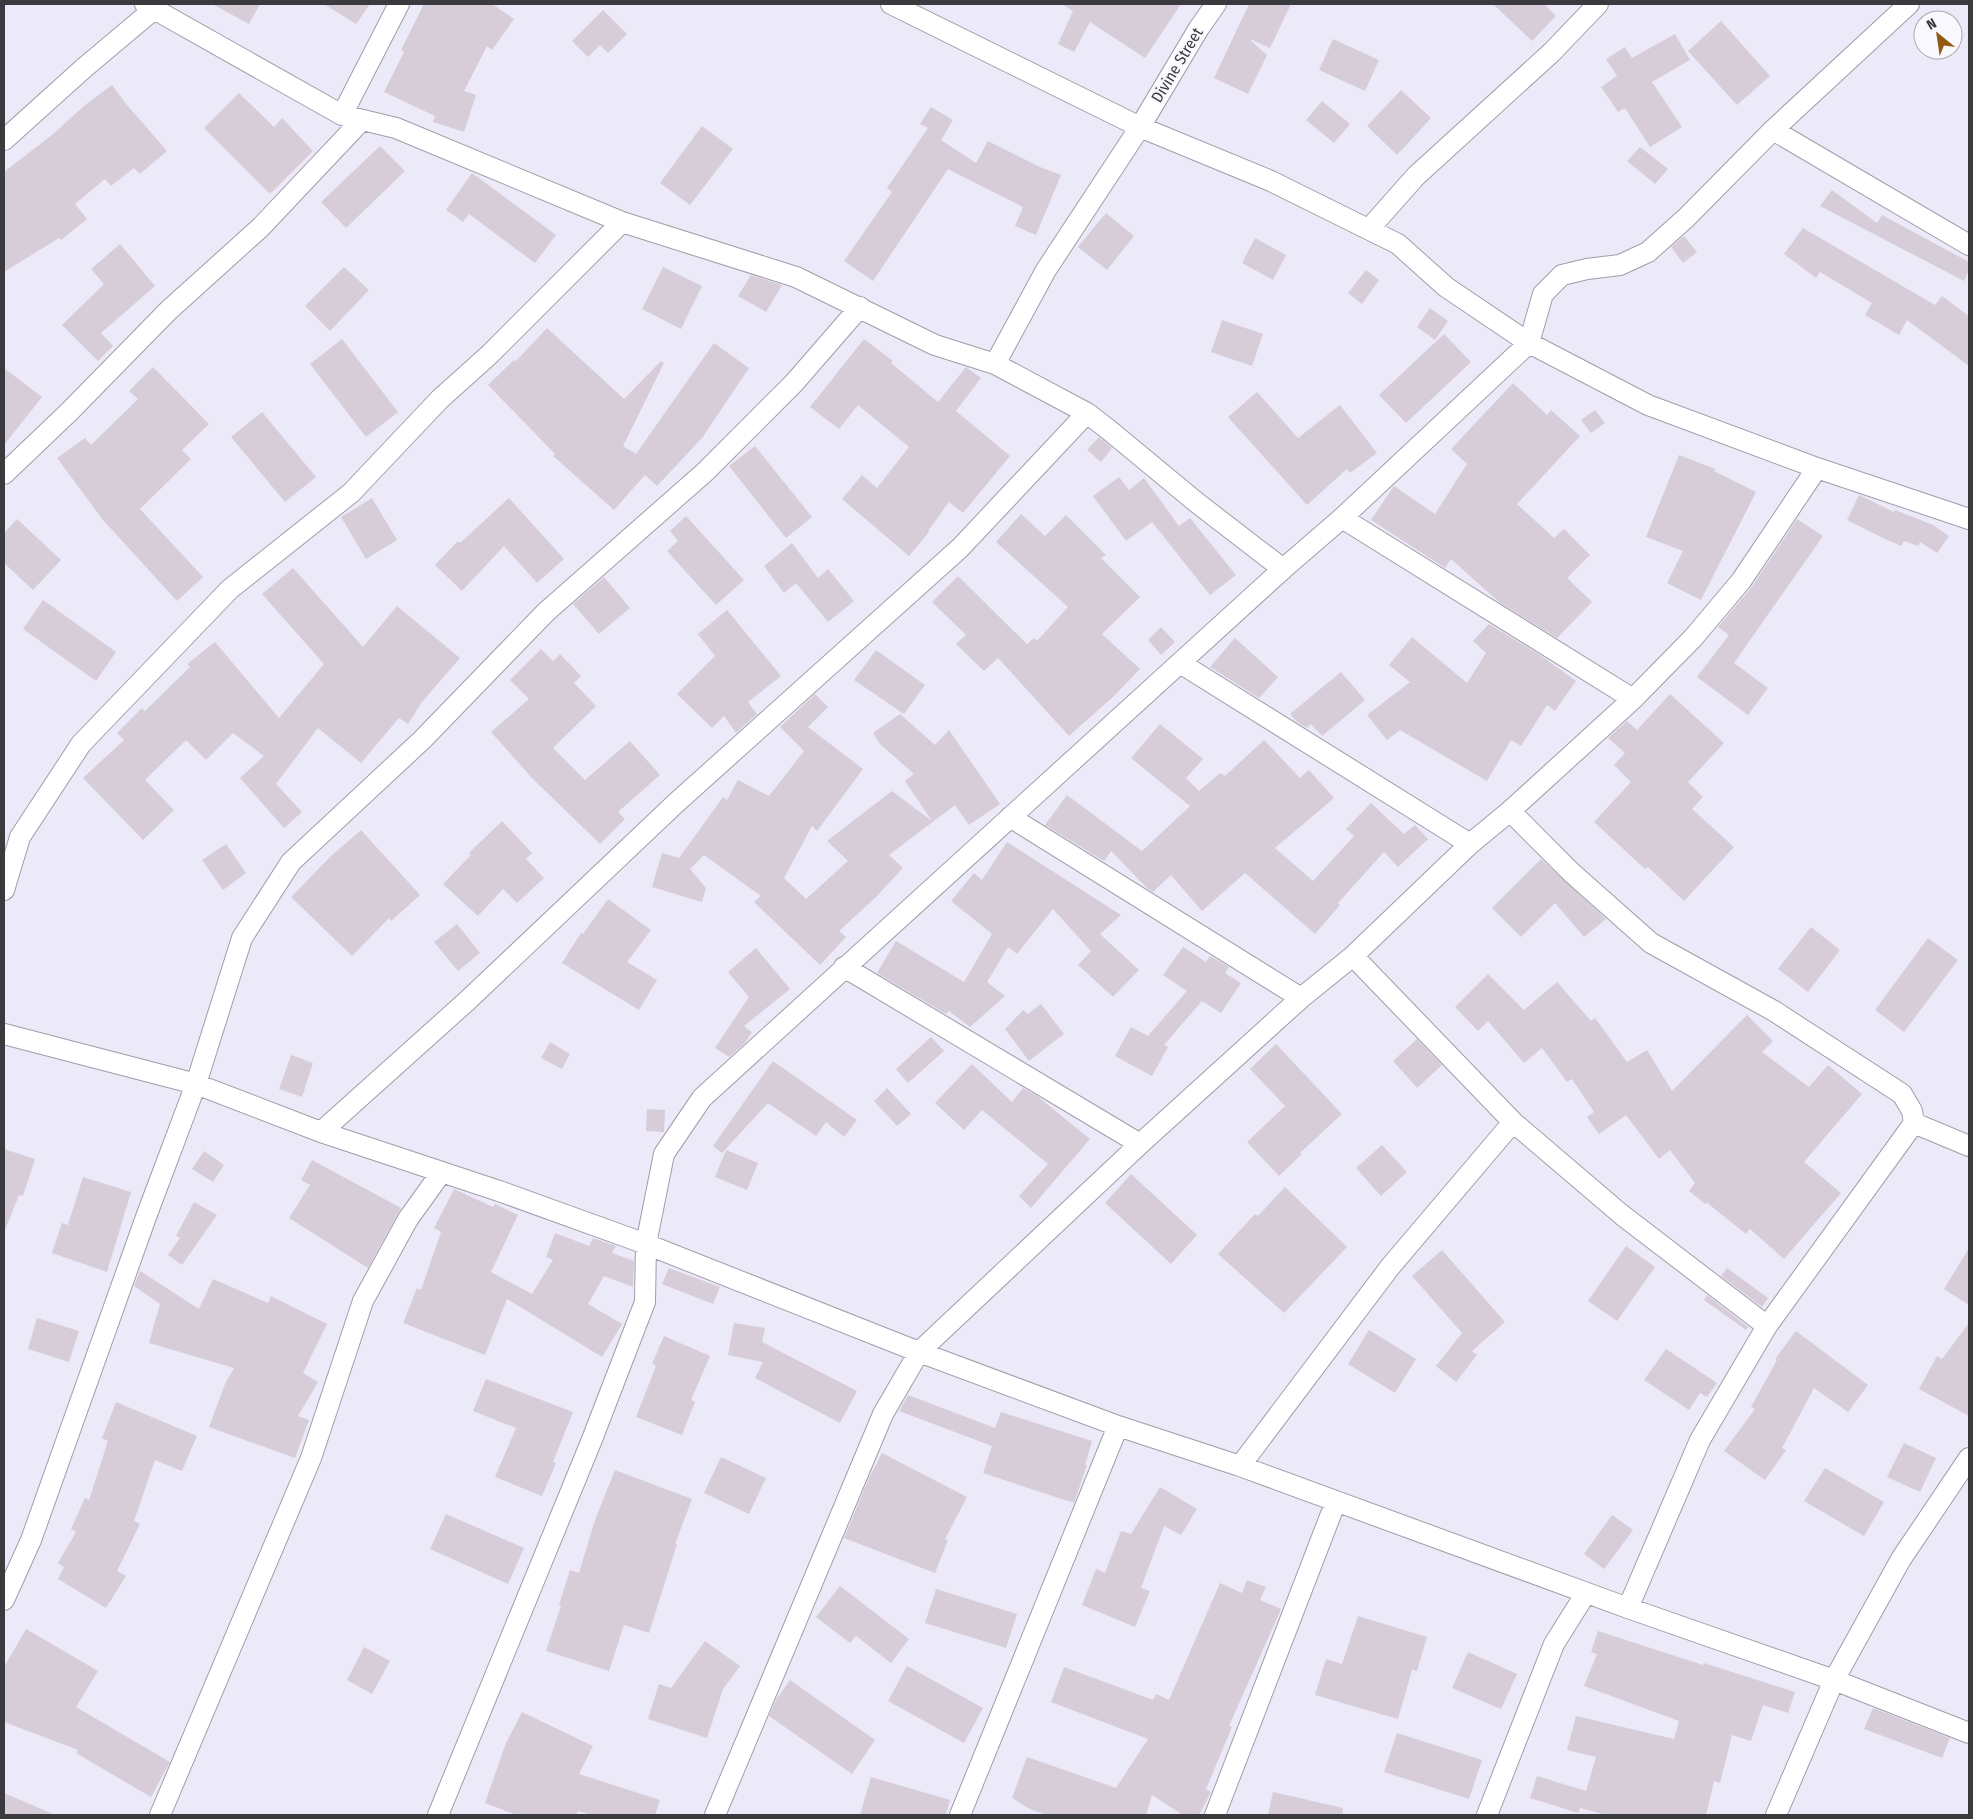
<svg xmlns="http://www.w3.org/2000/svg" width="1973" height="1819" font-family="'Fira Sans Condensed',sans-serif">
  <rect width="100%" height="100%" fill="#ece9f8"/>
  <path fill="#d7cdd9" d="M 212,4 L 260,4 L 249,24 Z
    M 324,4 L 370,4 L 356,24 Z
    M 424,4 L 492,4 L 514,19 L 492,50 L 487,46 L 464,91 L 476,95 L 464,132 L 433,122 L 435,116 L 384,92 L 404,52 L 401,50 Z
    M 1062,4 L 1181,4 L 1145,58 L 1090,22 L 1074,52 L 1058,44 L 1073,11 Z
    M 1249,4 L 1291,4 L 1270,48 L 1252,40 L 1251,41 L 1267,55 L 1248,94 L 1214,78 Z
    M 1493,4 L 1544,4 L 1556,16 L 1532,41 Z
    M 603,10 L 627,34 L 608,53 L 600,45 L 588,57 L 572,41 Z
    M 1721,21 L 1770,76 L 1737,105 L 1688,51 Z
    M 1675,34 L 1690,60 L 1652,82 L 1682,127 L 1650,147 L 1625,108 L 1618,112 L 1601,87 L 1617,76 L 1606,59 L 1625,47 L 1632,58 Z
    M 1333,39 L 1379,60 L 1365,91 L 1319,70 Z
    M 112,85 L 127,105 L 167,151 L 140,174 L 134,168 L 111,186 L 105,179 L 75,204 L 87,219 L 61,240 L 59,238 L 4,272 L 4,172 L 52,135 L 85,105 Z
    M 1401,90 L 1431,118 L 1397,155 L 1367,126 Z
    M 239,93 L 274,127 L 282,118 L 313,151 L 270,194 L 204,128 Z
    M 1322,101 L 1350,124 L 1334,143 L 1306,120 Z
    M 931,107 L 953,120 L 941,140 L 976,163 L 988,141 L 1040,167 L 1061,175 L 1036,235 L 1015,226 L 1023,207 L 948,169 L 873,281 L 844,261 L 892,192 L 887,188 L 928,128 L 920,124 Z
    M 702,126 L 733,149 L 690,205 L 660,183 Z
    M 380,146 L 405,171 L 346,228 L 321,202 Z
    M 1640,147 L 1668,169 L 1655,184 L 1627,161 Z
    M 472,173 L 556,235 L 535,263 L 469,214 L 463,222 L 446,210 Z
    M 1832,190 L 1877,223 L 1882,215 L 1969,262 L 1969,270 L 1964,281 L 1820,206 Z
    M 1106,213 L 1134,236 L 1107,270 L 1078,247 Z
    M 1803,228 L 1935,305 L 1942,296 L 1969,316 L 1969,366 L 1907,320 L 1899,335 L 1865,315 L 1872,303 L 1820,272 L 1816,278 L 1784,254 Z
    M 1684,236 L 1697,252 L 1683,263 L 1671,247 Z
    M 1255,238 L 1286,255 L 1273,280 L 1242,263 Z
    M 120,244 L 155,286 L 101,333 L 113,346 L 98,361 L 62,325 L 104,284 L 91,269 Z
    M 344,267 L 369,290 L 330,331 L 305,306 Z
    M 663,267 L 702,286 L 681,329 L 642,309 Z
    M 1366,270 L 1379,280 L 1362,304 L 1348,293 Z
    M 751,275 L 782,285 L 766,312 L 738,296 Z
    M 1430,308 L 1448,321 L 1435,340 L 1417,327 Z
    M 1222,320 L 1263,334 L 1252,366 L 1211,352 Z
    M 547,328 L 624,399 L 661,361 L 664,363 L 623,446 L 636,454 L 714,343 L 749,368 L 702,438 L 657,486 L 645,475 L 614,510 L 553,456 L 555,454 L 488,385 L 514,360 L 515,362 Z
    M 1444,334 L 1471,362 L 1406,423 L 1379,395 Z
    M 342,339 L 398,412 L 366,437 L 310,364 Z
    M 864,339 L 893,361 L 891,363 L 938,402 L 966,367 L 981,378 L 956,411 L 1010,456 L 963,513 L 949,502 L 928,531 L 929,532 L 909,556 L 842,499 L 862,475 L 877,488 L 909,447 L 858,405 L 839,429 L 810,407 Z
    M 153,367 L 209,424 L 182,450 L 191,459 L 140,509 L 203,577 L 177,601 L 103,520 L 57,458 L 85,438 L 91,445 L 138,399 L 129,391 Z
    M 4,368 L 42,397 L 4,445 Z
    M 1513,383 L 1547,415 L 1551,410 L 1580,436 L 1517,504 L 1554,538 L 1564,529 L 1590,555 L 1567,578 L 1592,602 L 1557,638 L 1499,602 L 1451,559 L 1445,568 L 1371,520 L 1394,486 L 1435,514 L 1467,464 L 1451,449 Z
    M 1257,392 L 1298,438 L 1340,405 L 1377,453 L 1350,473 L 1347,469 L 1307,505 L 1228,417 Z
    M 1595,410 L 1605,423 L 1591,433 L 1581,420 Z
    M 262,412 L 316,477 L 285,502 L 231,437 Z
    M 1099,437 L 1112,448 L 1101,462 L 1087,450 Z
    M 755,446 L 812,517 L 786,538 L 729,466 Z
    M 1679,455 L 1715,469 L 1714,471 L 1756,492 L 1701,600 L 1667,583 L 1683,551 L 1646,537 Z
    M 1119,477 L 1129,490 L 1144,478 L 1179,526 L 1190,518 L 1236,575 L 1210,595 L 1152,522 L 1126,541 L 1093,496 Z
    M 1859,495 L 1894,512 L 1895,510 L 1933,525 L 1949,536 L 1937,553 L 1920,542 L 1918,546 L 1904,541 L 1901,546 L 1883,538 L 1847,520 Z
    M 372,498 L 397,540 L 366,559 L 341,517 Z
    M 509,498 L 564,559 L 537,583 L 504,546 L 462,591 L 435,565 L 458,541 L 460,543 Z
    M 1021,514 L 1045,536 L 1066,515 L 1106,555 L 1101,558 L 1140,597 L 1102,634 L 1140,669 L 1114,696 L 1069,736 L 998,658 L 984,671 L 956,644 L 966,635 L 932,602 L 958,576 L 1027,644 L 1034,638 L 1037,641 L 1068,607 L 996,542 Z
    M 686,516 L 744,580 L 716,605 L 667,551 L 678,541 L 670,531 Z
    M 17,519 L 61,560 L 33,590 L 4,563 L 4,533 Z
    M 1797,519 L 1823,536 L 1734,663 L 1768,688 L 1748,715 L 1697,677 L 1729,635 L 1718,627 L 1751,588 Z
    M 792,543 L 818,578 L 828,569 L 854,601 L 828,622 L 796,583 L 784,593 L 764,566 Z
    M 293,568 L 363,647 L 397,606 L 460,658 L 422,702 L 408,724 L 399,718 L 361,763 L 318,728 L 276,784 L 302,812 L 284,828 L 240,778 L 264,756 L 233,733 L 206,760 L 186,740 L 145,780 L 174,810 L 143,840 L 83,778 L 124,740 L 117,733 L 142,708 L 145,711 L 190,667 L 187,664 L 215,642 L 279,718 L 324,664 L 262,594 Z
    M 604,577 L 630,608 L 599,634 L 573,604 Z
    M 43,600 L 116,652 L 96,681 L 23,629 Z
    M 727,610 L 781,676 L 748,702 L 757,714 L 736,733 L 724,716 L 712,728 L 677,694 L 715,656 L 698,634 Z
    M 1489,624 L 1540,655 L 1576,681 L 1555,711 L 1547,705 L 1521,746 L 1511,740 L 1487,781 L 1400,730 L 1387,740 L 1367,715 L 1410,682 L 1389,665 L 1412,637 L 1467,683 L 1486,653 L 1473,641 Z
    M 1161,627 L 1175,642 L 1161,655 L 1148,640 Z
    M 1235,638 L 1278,677 L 1259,698 L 1210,667 Z
    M 541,649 L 553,661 L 560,654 L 581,676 L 574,683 L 596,706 L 553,748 L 585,780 L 630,741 L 660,775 L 618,812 L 625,819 L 600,844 L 532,778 L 491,732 L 529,699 L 510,680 Z
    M 876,650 L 925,685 L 904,714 L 854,680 Z
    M 1341,672 L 1365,700 L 1322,736 L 1311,724 L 1307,728 L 1296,721 L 1290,714 Z
    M 815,694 L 828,707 L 808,727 L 863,769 L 817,831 L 812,826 L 784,878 L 806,899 L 848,861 L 827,841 L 892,791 L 932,821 L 905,781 L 914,774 L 880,744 L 873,733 L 900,714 L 935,745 L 949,730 L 1000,804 L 969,825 L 955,805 L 889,855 L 903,868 L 875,898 L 839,931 L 846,937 L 820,965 L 754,902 L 761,896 L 704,855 L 690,869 L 706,888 L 702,902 L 652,887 L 662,853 L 679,858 L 723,797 L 727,800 L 738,780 L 769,796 L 804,751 L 780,727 Z
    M 1670,694 L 1724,743 L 1688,782 L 1703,797 L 1692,809 L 1734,847 L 1684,901 L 1648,867 L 1645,869 L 1594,822 L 1631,782 L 1614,765 L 1625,753 L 1608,738 L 1627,721 L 1637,730 Z
    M 1160,724 L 1203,759 L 1186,778 L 1199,791 L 1220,773 L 1225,776 L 1264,740 L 1300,778 L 1309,770 L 1334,798 L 1275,848 L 1313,881 L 1354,836 L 1346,829 L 1371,803 L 1404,834 L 1415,825 L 1428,839 L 1398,867 L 1384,852 L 1338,903 L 1340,905 L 1315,934 L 1245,873 L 1202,911 L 1171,875 L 1153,892 L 1147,888 L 1111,851 L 1104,861 L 1045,825 L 1067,795 L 1142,851 L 1190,806 L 1131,758 Z
    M 502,821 L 532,853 L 526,859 L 544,878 L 517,903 L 503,889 L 478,916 L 443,884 L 471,855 L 469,853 Z
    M 361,830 L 420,895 L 391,921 L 389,918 L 352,956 L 291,897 L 330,857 Z
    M 1007,842 L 1121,915 L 1100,934 L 1139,970 L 1113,997 L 1078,965 L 1091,951 L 1053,909 L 1017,954 L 1008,947 L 987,982 L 1005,996 L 970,1027 L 949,1011 L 946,1014 L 877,973 L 896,941 L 964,982 L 992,934 L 951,901 L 974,873 L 982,880 Z
    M 226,844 L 246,873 L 223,890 L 202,860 Z
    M 1541,859 L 1606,919 L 1584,937 L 1555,903 L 1521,937 L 1492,908 Z
    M 608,899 L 651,930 L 627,962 L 657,980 L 639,1010 L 562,963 L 581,933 L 583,934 Z
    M 457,924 L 480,953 L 458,971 L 434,942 Z
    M 1811,927 L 1840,950 L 1808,992 L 1778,969 Z
    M 1928,938 L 1958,960 L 1904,1032 L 1875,1010 Z
    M 1183,947 L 1206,962 L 1210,956 L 1229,967 L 1225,973 L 1241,983 L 1221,1013 L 1202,1001 L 1164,1045 L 1168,1047 L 1152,1076 L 1115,1056 L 1131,1027 L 1148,1036 L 1187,991 L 1163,975 Z
    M 756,948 L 790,989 L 744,1026 L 752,1032 L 745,1043 L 729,1057 L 715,1048 L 749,997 L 728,972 Z
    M 1488,974 L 1524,1010 L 1557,982 L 1591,1021 L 1595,1018 L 1627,1062 L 1647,1050 L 1672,1091 L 1747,1015 L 1773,1041 L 1762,1052 L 1809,1087 L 1828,1065 L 1862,1094 L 1804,1162 L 1841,1193 L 1784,1259 L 1750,1229 L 1746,1234 L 1706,1202 L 1705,1204 L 1689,1191 L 1695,1183 L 1670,1150 L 1659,1159 L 1626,1115 L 1599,1134 L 1587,1117 L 1594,1112 L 1572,1079 L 1567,1082 L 1542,1048 L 1524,1063 L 1488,1021 L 1478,1031 L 1455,1007 Z
    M 1041,1004 L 1064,1034 L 1029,1061 L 1005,1029 L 1023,1010 L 1028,1014 Z
    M 931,1037 L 944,1051 L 908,1083 L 896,1069 Z
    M 1417,1039 L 1442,1065 L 1417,1088 L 1393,1061 Z
    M 550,1042 L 570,1054 L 562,1069 L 541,1058 Z
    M 1276,1044 L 1342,1114 L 1300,1153 L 1302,1154 L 1279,1176 L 1247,1142 L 1285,1106 L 1250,1069 Z
    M 291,1055 L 313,1063 L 302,1097 L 279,1089 Z
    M 773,1061 L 857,1120 L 844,1137 L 826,1122 L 816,1136 L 768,1103 L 722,1153 L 713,1146 Z
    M 972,1064 L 1012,1102 L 1023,1088 L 1037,1096 L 1090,1139 L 1031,1208 L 1019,1196 L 1048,1164 L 982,1110 L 964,1130 L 935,1103 Z
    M 887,1088 L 911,1114 L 897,1126 L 874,1101 Z
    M 647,1109 L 665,1110 L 664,1132 L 646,1131 Z
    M 1382,1145 L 1407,1172 L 1381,1196 L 1356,1168 Z
    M 4,1149 L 35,1159 L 23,1196 L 19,1195 L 5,1230 L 4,1230 Z
    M 726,1150 L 758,1163 L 747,1190 L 715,1177 Z
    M 204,1151 L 224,1165 L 213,1182 L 192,1169 Z
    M 312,1160 L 401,1208 L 368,1268 L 289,1218 L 310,1185 L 301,1180 Z
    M 1131,1174 L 1197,1235 L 1171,1264 L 1105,1203 Z
    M 83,1177 L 131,1192 L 107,1272 L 52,1253 L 62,1223 L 68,1225 Z
    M 1285,1187 L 1347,1247 L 1284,1313 L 1218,1254 L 1255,1214 L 1258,1216 Z
    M 454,1189 L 493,1207 L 495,1204 L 518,1215 L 491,1272 L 532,1294 L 553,1260 L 546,1257 L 555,1233 L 589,1246 L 593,1238 L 616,1246 L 612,1253 L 634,1261 L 633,1287 L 604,1276 L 588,1304 L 622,1324 L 602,1357 L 507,1299 L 485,1355 L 403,1323 L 417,1288 L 421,1290 L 441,1232 L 434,1228 Z
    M 194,1202 L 217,1215 L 182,1265 L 168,1255 L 180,1238 L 176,1236 Z
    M 1626,1246 L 1655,1267 L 1617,1321 L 1588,1301 Z
    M 1969,1248 L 1969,1305 L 1944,1289 Z
    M 1442,1250 L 1505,1322 L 1472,1351 L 1477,1355 L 1456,1382 L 1436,1366 L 1462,1333 L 1412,1276 Z
    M 669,1268 L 720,1287 L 713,1304 L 662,1284 Z
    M 1727,1268 L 1768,1298 L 1762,1307 L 1721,1276 Z
    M 140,1271 L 199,1309 L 213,1279 L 268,1303 L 271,1296 L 327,1324 L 303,1373 L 318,1382 L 298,1416 L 309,1420 L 295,1458 L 209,1427 L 225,1384 L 234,1368 L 149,1343 L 160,1304 L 134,1286 Z
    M 1707,1295 L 1748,1327 L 1746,1330 L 1704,1300 Z
    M 37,1318 L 79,1331 L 69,1362 L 28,1349 Z
    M 734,1323 L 765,1328 L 762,1342 L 857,1391 L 840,1423 L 755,1378 L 763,1362 L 728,1355 Z
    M 1969,1323 L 1969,1416 L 1919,1389 L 1937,1356 L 1942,1359 Z
    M 1369,1330 L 1416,1359 L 1395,1393 L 1348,1364 Z
    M 1796,1331 L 1868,1385 L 1848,1412 L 1814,1388 L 1782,1448 L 1786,1450 L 1765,1480 L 1724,1451 L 1755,1409 L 1751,1407 L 1777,1360 L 1775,1359 Z
    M 664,1336 L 710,1356 L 691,1400 L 695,1402 L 682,1435 L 636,1417 L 656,1366 L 652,1364 Z
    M 1666,1349 L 1717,1383 L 1707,1397 L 1700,1393 L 1689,1410 L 1644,1380 Z
    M 486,1379 L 573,1412 L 553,1462 L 556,1463 L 542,1496 L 495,1477 L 516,1428 L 473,1411 Z
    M 908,1395 L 995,1428 L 1001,1412 L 1092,1441 L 1085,1465 L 1087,1465 L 1074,1503 L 983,1473 L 992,1446 L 899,1411 Z
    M 116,1402 L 197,1436 L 182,1471 L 155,1460 L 134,1521 L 140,1524 L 117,1571 L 126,1576 L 106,1608 L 58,1579 L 64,1567 L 58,1563 L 76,1532 L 71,1529 L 85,1498 L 89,1500 L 108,1441 L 102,1438 Z
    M 1904,1443 L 1936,1458 L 1920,1492 L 1887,1477 Z
    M 882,1453 L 967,1497 L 945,1539 L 948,1540 L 935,1573 L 844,1538 L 869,1478 Z
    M 721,1457 L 766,1478 L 749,1514 L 704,1493 Z
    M 1825,1468 L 1884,1502 L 1864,1536 L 1804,1501 Z
    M 615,1470 L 692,1499 L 675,1544 L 677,1544 L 649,1633 L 624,1625 L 609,1671 L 546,1651 L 561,1606 L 559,1605 L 570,1570 L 579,1573 L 595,1520 Z
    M 1160,1487 L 1197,1509 L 1181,1535 L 1164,1526 L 1141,1588 L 1150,1591 L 1135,1627 L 1082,1605 L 1096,1569 L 1105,1573 L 1121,1531 L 1131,1534 Z
    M 446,1514 L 524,1548 L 508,1584 L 430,1549 Z
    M 1612,1515 L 1633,1530 L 1604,1569 L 1584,1554 Z
    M 1247,1580 L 1266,1587 L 1260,1600 L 1281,1609 L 1229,1726 L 1232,1727 L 1206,1789 L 1211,1792 L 1199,1815 L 1183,1815 L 1152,1795 L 1146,1815 L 1047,1815 L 1030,1809 L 1012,1798 L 1027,1757 L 1116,1788 L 1148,1739 L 1051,1702 L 1064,1667 L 1153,1700 L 1156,1694 L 1169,1700 L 1220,1583 L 1242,1593 Z
    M 840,1586 L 909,1639 L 891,1663 L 856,1636 L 850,1643 L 816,1617 Z
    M 936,1589 L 1017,1614 L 1006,1648 L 925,1623 Z
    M 1358,1616 L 1427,1637 L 1417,1671 L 1412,1670 L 1398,1719 L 1315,1695 L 1326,1659 L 1342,1664 Z
    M 26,1629 L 98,1671 L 76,1707 L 170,1762 L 151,1797 L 76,1753 L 78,1750 L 4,1722 L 4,1667 Z
    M 1598,1631 L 1703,1665 L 1704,1663 L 1795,1692 L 1788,1713 L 1763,1705 L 1751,1741 L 1732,1735 L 1720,1783 L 1714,1781 L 1706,1815 L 1606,1815 L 1580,1808 L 1578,1813 L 1530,1798 L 1537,1776 L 1586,1791 L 1596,1757 L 1567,1750 L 1576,1716 L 1674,1739 L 1679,1721 L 1584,1686 L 1597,1654 L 1591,1652 Z
    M 705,1641 L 740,1666 L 723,1689 L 707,1738 L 648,1719 L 659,1684 L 671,1688 Z
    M 364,1647 L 390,1661 L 372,1694 L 347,1680 Z
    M 1468,1652 L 1517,1674 L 1501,1709 L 1452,1688 Z
    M 907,1666 L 983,1708 L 964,1743 L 888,1701 Z
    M 790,1680 L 875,1740 L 852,1774 L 769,1716 L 776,1700 Z
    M 1873,1708 L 1950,1738 L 1942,1758 L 1864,1729 Z
    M 522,1712 L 593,1746 L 579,1774 L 660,1800 L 655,1815 L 591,1815 L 578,1811 L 576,1815 L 517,1815 L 485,1803 L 506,1743 Z
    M 1397,1733 L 1482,1760 L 1469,1799 L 1384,1772 Z
    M 871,1777 L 950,1800 L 946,1815 L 860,1815 Z
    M 1273,1792 L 1343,1808 L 1342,1815 L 1268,1815 Z
    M 4,1793 L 55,1815 L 4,1815 Z"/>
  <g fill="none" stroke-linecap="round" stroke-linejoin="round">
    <defs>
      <path id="minor" d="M 145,4 L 342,115 L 396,128 L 622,222 L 796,277 L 935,345 L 995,364 L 1087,413
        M 891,4 L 1140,127 L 1271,181 L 1398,244 L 1446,287 L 1529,343 L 1648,405 L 1817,468 L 1969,519
        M 342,115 L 399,4
        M 1773,130 L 1969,245
        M 4,140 L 84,68 L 153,10
        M 1369,229 L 1416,176 L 1552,52 L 1598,4
        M 995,364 L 1046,270 L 1140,127 L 1199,28 L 1216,4
        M 4,474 L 69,412 L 169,310 L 261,227 L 362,120
        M 1342,518 L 1633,699
        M 1180,663 L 1470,844
        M 1510,811 L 1572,873 L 1651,943 L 1774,1011 L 1902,1094 L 1912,1111 L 1914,1123 L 1767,1326 L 1700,1440 L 1628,1608
        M 1010,817 L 1301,998
        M 4,890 L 20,837 L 81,744 L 230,589 L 351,493 L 440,399 L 489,355 L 622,222
        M 1353,956 L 1513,1122 L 1622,1215 L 1767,1326
        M 844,967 L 1140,1144
        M 4,1034 L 196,1084 L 321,1132 L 499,1191 L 646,1244 L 919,1352 L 1118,1426 L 1240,1466 L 1628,1608 L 1834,1680 L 1969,1733
        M 1914,1123 L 1969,1146
        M 321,1132 L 467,1001 L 676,803 L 960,548 L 1087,413 L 1109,430 L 1196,502 L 1283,569
        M 1240,1466 L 1390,1267 L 1513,1122
        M 4,1600 L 31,1540 L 146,1217 L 196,1084 L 242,938 L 291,862 L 422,740 L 546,612 L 705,472 L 794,383 L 860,307
        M 160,1815 L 311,1458 L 363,1301 L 408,1219 L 441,1173
        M 438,1815 L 591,1442 L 645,1302 L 646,1244 L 664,1154 L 702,1098 L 1283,569 L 1342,518 L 1529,343 L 1543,294 L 1562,275 L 1587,269 L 1620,265 L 1648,252 L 1686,218 L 1773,130 L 1909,4
        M 715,1815 L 883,1414 L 919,1352 L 1140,1144 L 1301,998 L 1353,956 L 1470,844 L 1510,811 L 1633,699 L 1693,638 L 1741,581 L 1817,468
        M 960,1815 L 1118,1426
        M 1215,1815 L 1336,1501
        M 1487,1815 L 1554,1644 L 1586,1593
        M 1776,1815 L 1834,1680 L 1901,1559 L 1969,1458"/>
    </defs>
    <use href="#minor" stroke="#a09dab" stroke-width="22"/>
    <use href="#minor" stroke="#fff" stroke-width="20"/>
  </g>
  <g text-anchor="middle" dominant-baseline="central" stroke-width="5" stroke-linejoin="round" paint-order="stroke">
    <g font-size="16" fill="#3b3a3f" stroke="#f9f8fe">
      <text transform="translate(1177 65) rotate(-59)">Divine Street</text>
    </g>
  </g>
  <rect width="1973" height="1819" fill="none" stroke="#3b3a3f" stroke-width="10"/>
  <g transform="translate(1938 35) rotate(330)"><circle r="24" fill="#f9f8fe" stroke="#adacb2"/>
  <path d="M0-4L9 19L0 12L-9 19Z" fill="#915912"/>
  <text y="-8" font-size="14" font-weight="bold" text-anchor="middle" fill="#3b3a3f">N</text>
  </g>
</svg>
